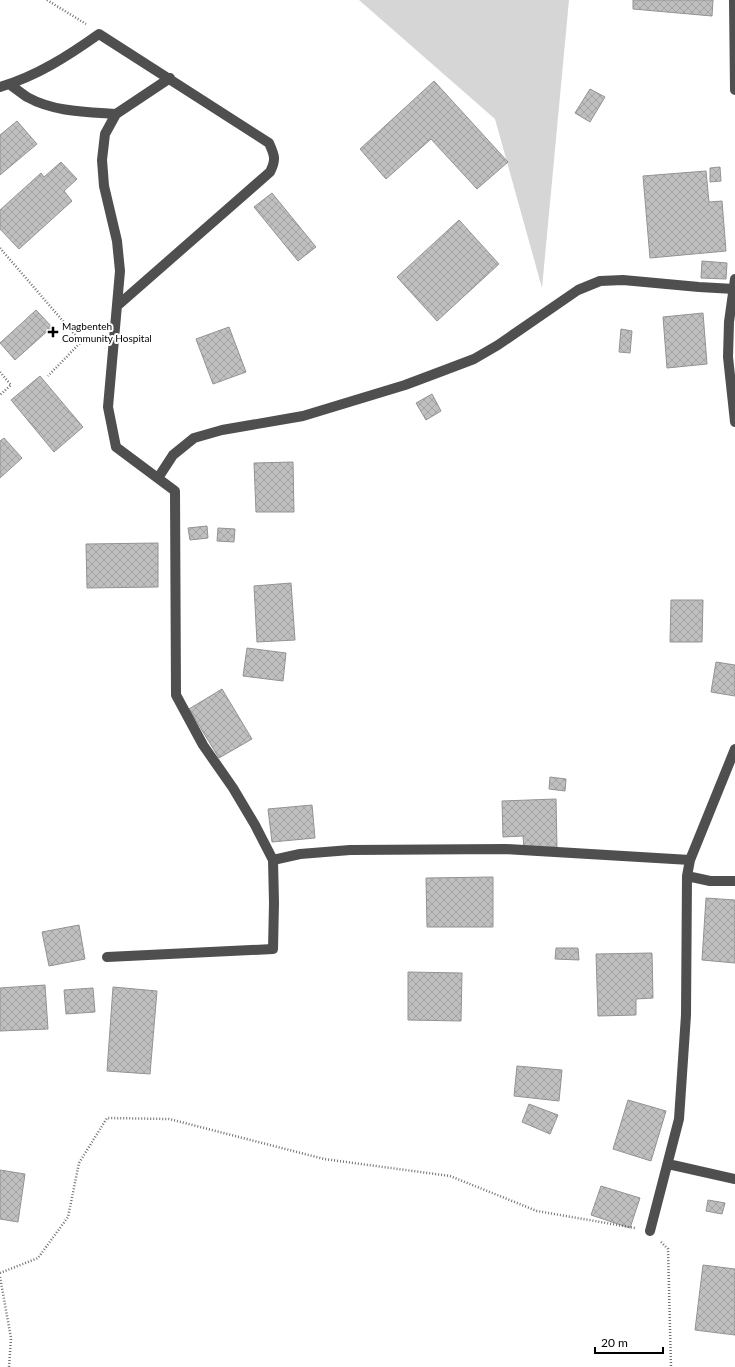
<svg xmlns="http://www.w3.org/2000/svg" width="735" height="1367" font-family="Lato,sans-serif">
  <defs>
    <pattern id="building-cross-hatch" width="8" height="8" patternUnits="userSpaceOnUse"><rect width="8" height="8" fill="#bfbfbf"/><path d="M0 0l8 8M0 8l8-8" fill="none" stroke="#a2a2a2"/></pattern>
  </defs>
  <rect width="100%" height="100%" fill="#fff"/>
  <path fill="#d6d6d6" d="M 359,0 L 569,0 L 542,288 L 495,119 Z"/>
  <path fill="url(#building-cross-hatch)" stroke="#939393" d="M 633,0 L 713,0 L 712,16 L 633,9 Z
    M 434,81 L 508,162 L 477,189 L 431,139 L 386,179 L 360,149 Z
    M 590,89 L 605,97 L 590,122 L 575,113 Z
    M 17,121 L 37,144 L 0,175 L 0,135 Z
    M 61,162 L 77,179 L 64,191 L 72,201 L 19,249 L 0,229 L 0,210 L 41,173 L 44,177 Z
    M 720,167 L 721,181 L 710,182 L 710,168 Z
    M 706,171 L 709,202 L 722,201 L 726,251 L 650,258 L 643,176 Z
    M 272,193 L 316,247 L 298,261 L 254,207 Z
    M 459,220 L 499,264 L 437,321 L 397,277 Z
    M 702,261 L 727,263 L 726,279 L 701,278 Z
    M 36,310 L 52,327 L 15,360 L 0,343 Z
    M 703,313 L 707,364 L 667,368 L 663,317 Z
    M 229,327 L 246,372 L 213,384 L 196,339 Z
    M 621,329 L 632,331 L 630,353 L 619,352 Z
    M 40,376 L 83,427 L 54,452 L 11,400 Z
    M 432,394 L 441,411 L 426,420 L 416,403 Z
    M 4,438 L 22,458 L 0,478 L 0,441 Z
    M 293,462 L 294,512 L 256,512 L 254,463 Z
    M 207,526 L 208,538 L 190,540 L 188,528 Z
    M 218,528 L 235,529 L 234,542 L 217,541 Z
    M 158,543 L 158,587 L 87,588 L 86,544 Z
    M 291,583 L 295,640 L 257,642 L 254,586 Z
    M 671,600 L 703,600 L 702,642 L 670,642 Z
    M 247,648 L 286,653 L 283,681 L 243,676 Z
    M 716,662 L 735,665 L 735,696 L 711,692 Z
    M 222,689 L 252,739 L 219,758 L 189,709 Z
    M 550,777 L 566,779 L 565,791 L 549,789 Z
    M 556,799 L 557,847 L 524,848 L 523,836 L 503,837 L 502,801 Z
    M 312,805 L 315,838 L 272,842 L 268,809 Z
    M 493,877 L 493,927 L 427,927 L 426,878 Z
    M 706,898 L 735,900 L 735,963 L 702,960 Z
    M 79,925 L 85,959 L 49,966 L 42,932 Z
    M 556,948 L 578,948 L 579,960 L 555,959 Z
    M 652,953 L 653,998 L 636,999 L 636,1015 L 598,1016 L 596,954 Z
    M 408,972 L 462,973 L 461,1021 L 408,1020 Z
    M 45,985 L 48,1029 L 0,1031 L 0,988 Z
    M 113,987 L 157,991 L 150,1074 L 107,1071 Z
    M 93,988 L 95,1012 L 66,1014 L 64,990 Z
    M 517,1066 L 562,1070 L 559,1101 L 514,1096 Z
    M 628,1100 L 666,1111 L 651,1161 L 613,1149 Z
    M 529,1104 L 558,1115 L 550,1134 L 522,1122 Z
    M 0,1170 L 25,1174 L 18,1222 L 0,1219 Z
    M 601,1186 L 640,1198 L 630,1228 L 591,1215 Z
    M 708,1200 L 725,1203 L 722,1214 L 706,1211 Z
    M 703,1265 L 735,1269 L 735,1335 L 695,1330 Z"/>
  <g fill="none" stroke-linecap="round" stroke-linejoin="round">
    <path stroke="#717171" stroke-width="2.5" stroke-dasharray="1 2" stroke-linecap="butt" d="M 47,0 L 86,24
      M 0,248 L 81,342 L 48,376
      M 0,372 L 11,385 L 0,395
      M 661,1242 L 668,1249 L 671,1367
      M 0,1273 L 38,1258 L 68,1217 L 79,1163 L 107,1118 L 169,1119 L 324,1159 L 450,1176 L 537,1211 L 635,1228
      M 0,1277 L 11,1338 L 9,1367"/>
    <path stroke="#4f4f4f" stroke-width="10" d="M 734,0 L 735,90
      M 9,84 C 15,88 21,93 27,97 C 54,112 86,112 116,114
      M 0,87 C 37,76 68,56 99,34 L 269,143 C 275,156 276,160 270,172 L 117,306
      M 735,279 L 729,322 L 728,357 L 735,422
      M 158,478 L 173,455 L 194,438 L 222,430 L 303,416 L 405,385 L 437,373 L 474,359 L 498,345 L 578,290 L 600,281 L 623,280 L 699,287 L 734,289
      M 273,860 L 300,854 L 350,850 L 506,849 L 690,860 L 735,749
      M 687,876 L 710,881 L 735,881
      M 107,957 L 273,949 L 274,903 L 273,860 L 255,825 L 233,788 L 203,745 L 176,695 L 175,491 L 116,447 L 108,407 L 120,271 L 117,241 L 104,186 L 102,160 L 105,134 L 116,114 L 170,78
      M 668,1164 L 735,1179
      M 650,1231 L 679,1119 L 686,1015 L 687,876 L 690,860"/>
  </g>
  <path fill="#000" stroke="#fff" stroke-width="1.5" d="M51 326h4v4h4v4h-4v4h-4v-4h-4v-4h4z"/>
  <g text-anchor="middle" dominant-baseline="central" stroke-width="4" stroke-linejoin="round" paint-order="stroke">
    <g font-size="10" fill="#000" stroke="#fff" text-anchor="start">
      <text x="62" y="326">Magbenteh<tspan x="62" dy="12">Community Hospital</tspan></text>
    </g>
  </g>
  <path d="M595 1347v6h68v-6" fill="none" stroke="#000000" stroke-width="2"/>
  <text x="601" y="1347" font-size="12" fill="#000000" stroke="#ffffff" stroke-width="3" paint-order="stroke">20 m</text>
</svg>
